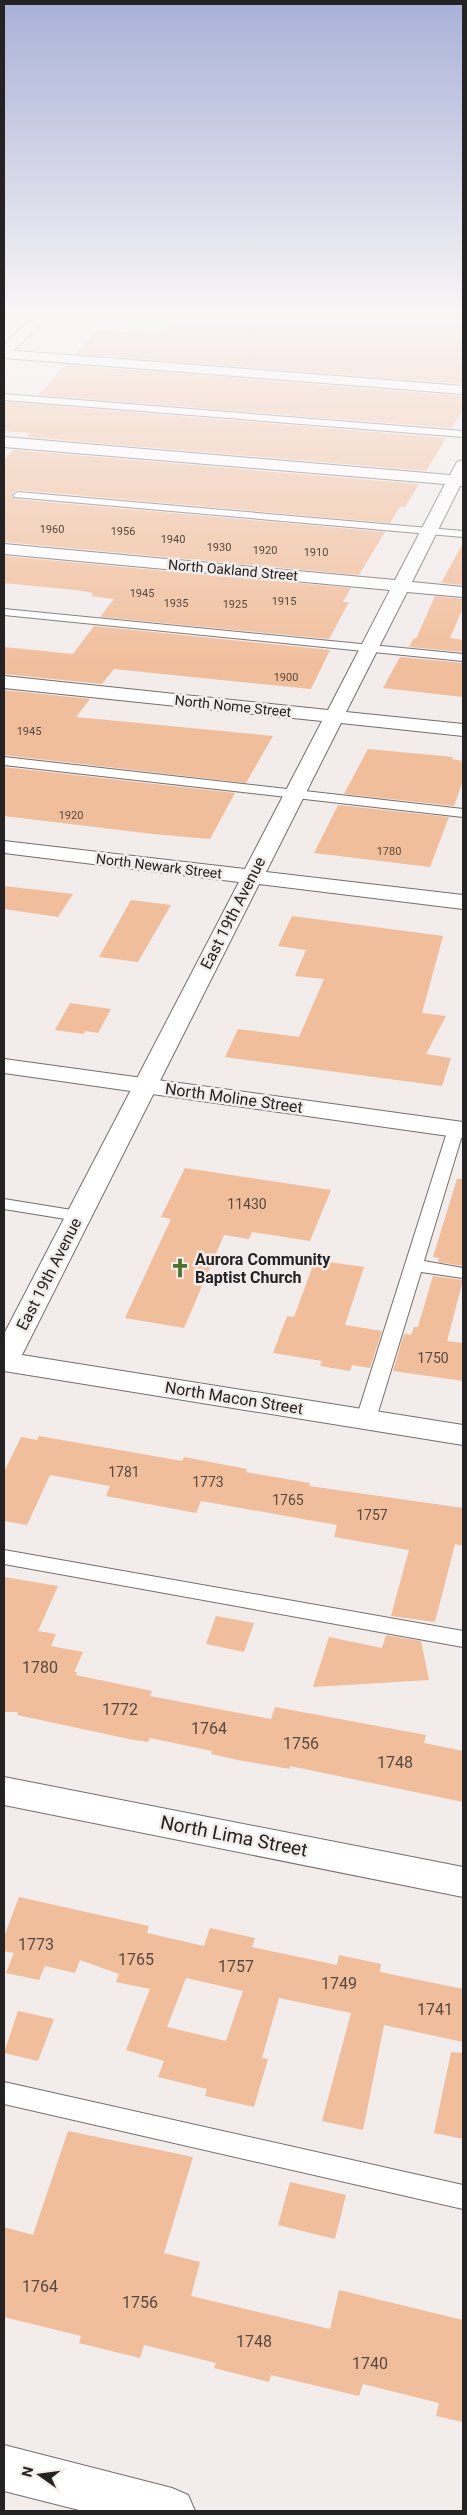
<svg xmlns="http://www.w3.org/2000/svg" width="467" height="2515" font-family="Roboto,sans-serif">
  <rect width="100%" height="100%" fill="#f2eceb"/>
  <path fill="#f1be9b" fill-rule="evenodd" d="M 179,317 L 375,317 L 463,323 L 463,384 L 76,354 L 98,330 L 163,335 Z
    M 66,365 L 463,396 L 463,409 L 452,428 L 38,395 Z
    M 4,402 L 30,404 L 446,438 L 426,471 L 27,437 L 30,433 L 4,431 Z
    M 14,450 L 419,484 L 405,507 L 400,507 L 390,523 L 18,490 L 11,494 L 14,499 L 385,532 L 359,575 L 4,542 L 4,460 Z
    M 463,543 L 463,585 L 441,583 Z
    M 4,556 L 351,588 L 343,602 L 349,602 L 329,639 L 100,617 L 114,599 L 91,596 L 93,593 L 76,590 L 4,583 Z
    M 435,596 L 463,599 L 463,608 L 450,638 L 463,640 L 463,652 L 409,647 L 414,638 L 416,639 Z
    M 94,626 L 330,650 L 311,689 L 114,669 L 102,684 L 4,674 L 4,647 L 73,654 Z
    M 400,657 L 463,663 L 463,697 L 383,688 Z
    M 4,690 L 90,699 L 76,717 L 273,736 L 246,783 L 4,755 Z
    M 368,749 L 453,757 L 452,759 L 463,761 L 463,781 L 454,806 L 344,794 Z
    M 4,767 L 235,793 L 210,839 L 153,834 L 4,816 Z
    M 338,805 L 449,817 L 430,867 L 314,853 Z
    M 4,886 L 73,894 L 58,917 L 4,909 Z
    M 131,900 L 171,905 L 138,962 L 99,957 Z
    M 292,916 L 443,936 L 422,1013 L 446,1016 L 426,1054 L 451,1058 L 442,1086 L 225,1057 L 238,1029 L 299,1037 L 324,979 L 295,976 L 306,950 L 278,946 Z
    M 70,1003 L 111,1009 L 98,1033 L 85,1031 L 84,1034 L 55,1030 Z
    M 185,1168 L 331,1190 L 310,1241 L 252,1232 L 249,1239 L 224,1235 L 184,1328 L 125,1318 L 171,1219 L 161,1217 Z
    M 457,1179 L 463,1179 L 463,1266 L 438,1262 L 439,1258 L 433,1257 Z
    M 315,1260 L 364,1267 L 345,1325 L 382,1331 L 370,1368 L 352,1365 L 350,1371 L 320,1366 L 322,1361 L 273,1353 L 287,1316 L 294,1317 Z
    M 433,1276 L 463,1280 L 447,1341 L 463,1343 L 463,1381 L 393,1371 L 404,1334 L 411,1335 L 414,1327 L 418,1327 Z
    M 39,1436 L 182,1461 L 184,1457 L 247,1469 L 246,1472 L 310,1483 L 309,1486 L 463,1508 L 463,1546 L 455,1544 L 435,1622 L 391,1616 L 409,1550 L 334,1537 L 337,1525 L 201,1501 L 196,1513 L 106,1496 L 110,1486 L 50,1475 L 27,1525 L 4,1521 L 4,1472 L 21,1437 L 37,1440 Z
    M 4,1577 L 58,1586 L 38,1631 L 56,1634 L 51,1646 L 83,1652 L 74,1672 L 77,1672 L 76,1675 L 152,1691 L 150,1696 L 271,1719 L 275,1707 L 426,1735 L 424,1743 L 463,1751 L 463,1802 L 290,1766 L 290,1769 L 238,1760 L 211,1754 L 212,1751 L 150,1738 L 148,1742 L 129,1739 L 17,1715 L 18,1712 L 4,1712 Z
    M 216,1616 L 254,1623 L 244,1652 L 206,1644 Z
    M 386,1635 L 421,1641 L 429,1680 L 313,1687 L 329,1637 L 382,1648 Z
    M 19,1897 L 149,1926 L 147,1933 L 204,1946 L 210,1928 L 255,1938 L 252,1947 L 337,1965 L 339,1955 L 381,1964 L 380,1972 L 463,1989 L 463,2042 L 384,2025 L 363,2130 L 322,2121 L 351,2013 L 279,1998 L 262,2058 L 268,2059 L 254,2107 L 205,2096 L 207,2089 L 158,2077 L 164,2061 L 126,2050 L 150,1989 L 116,1982 L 119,1974 L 80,1960 L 75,1973 L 45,1966 L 39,1980 L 6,1973 L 14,1953 L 4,1951 L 4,1937 ZM 186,1978 L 243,1991 L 226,2041 L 167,2027 Z
    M 18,2011 L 54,2019 L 38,2061 L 4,2053 Z
    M 451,2052 L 463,2053 L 463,2139 L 434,2133 Z
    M 68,2131 L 193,2157 L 164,2253 L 200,2262 L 191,2296 L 330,2329 L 339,2290 L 463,2320 L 463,2422 L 436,2416 L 439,2403 L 363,2384 L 359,2396 L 271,2375 L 269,2382 L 214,2368 L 216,2363 L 144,2345 L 140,2358 L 79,2343 L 81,2336 L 4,2317 L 4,2227 L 33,2235 Z
    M 290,2182 L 346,2195 L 335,2239 L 278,2225 Z"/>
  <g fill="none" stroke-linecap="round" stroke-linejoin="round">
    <defs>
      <path id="lane" d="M 4,394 L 463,431 L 463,437 L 4,400 Z
        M 18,492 L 463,531 L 463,537 L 14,497 L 13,495 Z
        M 4,609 L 463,654 L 463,661 L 4,615 Z
        M 4,757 L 463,809 L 463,817 L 4,765 Z
        M 456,1124 L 462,1126 L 463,1132 L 424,1261 L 463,1268 L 463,1278 L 421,1272 L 376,1419 L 373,1423 L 366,1425 L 359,1423 L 356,1419 L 448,1129 Z
        M 4,1199 L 78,1211 L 84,1212 L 87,1216 L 84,1220 L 78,1221 L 4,1209 Z
        M 4,1550 L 463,1631 L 463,1647 L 4,1564 Z
        M 4,2082 L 463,2185 L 463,2209 L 4,2104 Z"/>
      <path id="street" d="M 4,350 L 463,386 L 463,394 L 4,358 Z
        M 4,437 L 450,475 L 457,462 L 463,460 L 463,486 L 460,486 L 412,582 L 463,587 L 463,597 L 407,592 L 346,712 L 463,724 L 463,736 L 341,723 L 266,872 L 463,895 L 463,909 L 259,884 L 22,1355 L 463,1425 L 463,1445 L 4,1371 L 4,1334 L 239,882 L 4,853 L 4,841 L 245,869 L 322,721 L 4,688 L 4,676 L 328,710 L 390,590 L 4,554 L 4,544 L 395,580 L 445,484 L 4,447 Z
        M 4,1777 L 463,1867 L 463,1897 L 4,1805 Z
        M 4,2445 L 172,2488 L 188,2495 L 195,2511 L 83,2511 L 4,2491 Z"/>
      <path id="secondary" d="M 33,317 L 48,317 L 9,355 L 4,356 L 4,345 Z
        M 4,1059 L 463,1122 L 463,1138 L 4,1073 Z"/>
    </defs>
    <use href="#lane" stroke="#746f6e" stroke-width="2"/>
    <use href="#street" stroke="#746f6e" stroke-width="2"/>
    <use href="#secondary" stroke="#746f6e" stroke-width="2"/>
    <use href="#lane" fill="#fff" fill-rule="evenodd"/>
    <use href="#street" fill="#fff" fill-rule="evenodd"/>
    <use href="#secondary" fill="#fff" fill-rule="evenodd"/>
  </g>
  <linearGradient id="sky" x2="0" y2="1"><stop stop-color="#a8b1d7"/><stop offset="0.47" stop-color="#f9f6f6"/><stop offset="1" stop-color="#f9f6f6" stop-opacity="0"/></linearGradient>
  <rect width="467" height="669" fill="url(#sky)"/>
  <defs>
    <symbol id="church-bare" viewBox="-9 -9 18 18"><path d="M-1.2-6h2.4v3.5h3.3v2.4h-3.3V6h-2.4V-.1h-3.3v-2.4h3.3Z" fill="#4d722b" stroke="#f2eceb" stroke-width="2.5" paint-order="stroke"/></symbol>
  </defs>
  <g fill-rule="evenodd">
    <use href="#church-bare" x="166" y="1254" width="28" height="28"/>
  </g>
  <g text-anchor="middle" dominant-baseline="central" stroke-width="5" stroke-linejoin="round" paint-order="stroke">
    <g font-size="11" fill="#574940">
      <text x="52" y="529">1960</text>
      <text x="123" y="531">1956</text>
      <text x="173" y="539">1940</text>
      <text x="219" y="547">1930</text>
      <text x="265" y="550">1920</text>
      <text x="316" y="552">1910</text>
      <text x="142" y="593">1945</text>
      <text x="284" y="601">1915</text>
      <text x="176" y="603">1935</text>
      <text x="235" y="604">1925</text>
      <text x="286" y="677">1900</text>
      <text x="29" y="731">1945</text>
      <text x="71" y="815">1920</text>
      <text x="389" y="851">1780</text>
    </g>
    <g font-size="14" fill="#242222" stroke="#f2eceb">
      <text transform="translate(233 570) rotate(5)">North Oakland Street</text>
      <text transform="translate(233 706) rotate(6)">North Nome Street</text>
      <text transform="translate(159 866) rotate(7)">North Newark Street</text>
    </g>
    <g font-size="14" fill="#574940">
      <text x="247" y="1204">11430</text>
      <text x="433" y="1358">1750</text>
      <text x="124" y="1472">1781</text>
      <text x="208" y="1482">1773</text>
      <text x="288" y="1500">1765</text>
      <text x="372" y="1515">1757</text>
    </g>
    <g font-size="16" fill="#242222" stroke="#f2eceb">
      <text transform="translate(233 913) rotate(-63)">East 19th Avenue</text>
      <text transform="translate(234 1098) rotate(8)">North Moline Street</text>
      <text transform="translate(49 1274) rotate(-63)">East 19th Avenue</text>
      <text transform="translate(234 1398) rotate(9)">North Macon Street</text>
    </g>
    <g font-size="16" font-weight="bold" fill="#242222" stroke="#f2eceb" text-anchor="start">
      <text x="195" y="1259">Aurora Community<tspan x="195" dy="18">Baptist Church</tspan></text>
    </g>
    <g font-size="16" fill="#574940">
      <text x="40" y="1667">1780</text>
      <text x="120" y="1709">1772</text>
      <text x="209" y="1728">1764</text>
      <text x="301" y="1743">1756</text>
      <text x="395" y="1762">1748</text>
      <text x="36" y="1944">1773</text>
      <text x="136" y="1959">1765</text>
      <text x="236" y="1966">1757</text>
      <text x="339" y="1983">1749</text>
      <text x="435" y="2009">1741</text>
      <text x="40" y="2286">1764</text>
      <text x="140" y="2302">1756</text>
      <text x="254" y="2341">1748</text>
      <text x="370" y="2363">1740</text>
    </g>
    <g font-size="19" fill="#242222" stroke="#f2eceb">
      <text transform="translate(234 1836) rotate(11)">North Lima Street</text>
    </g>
  </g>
  <rect width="467" height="2515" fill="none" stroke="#242222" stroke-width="10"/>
  <g transform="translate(40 2475) rotate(284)" stroke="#f2eceb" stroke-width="4" paint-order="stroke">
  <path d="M0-4L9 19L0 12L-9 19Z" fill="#242222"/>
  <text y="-8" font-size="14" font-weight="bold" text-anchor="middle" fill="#242222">N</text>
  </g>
</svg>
